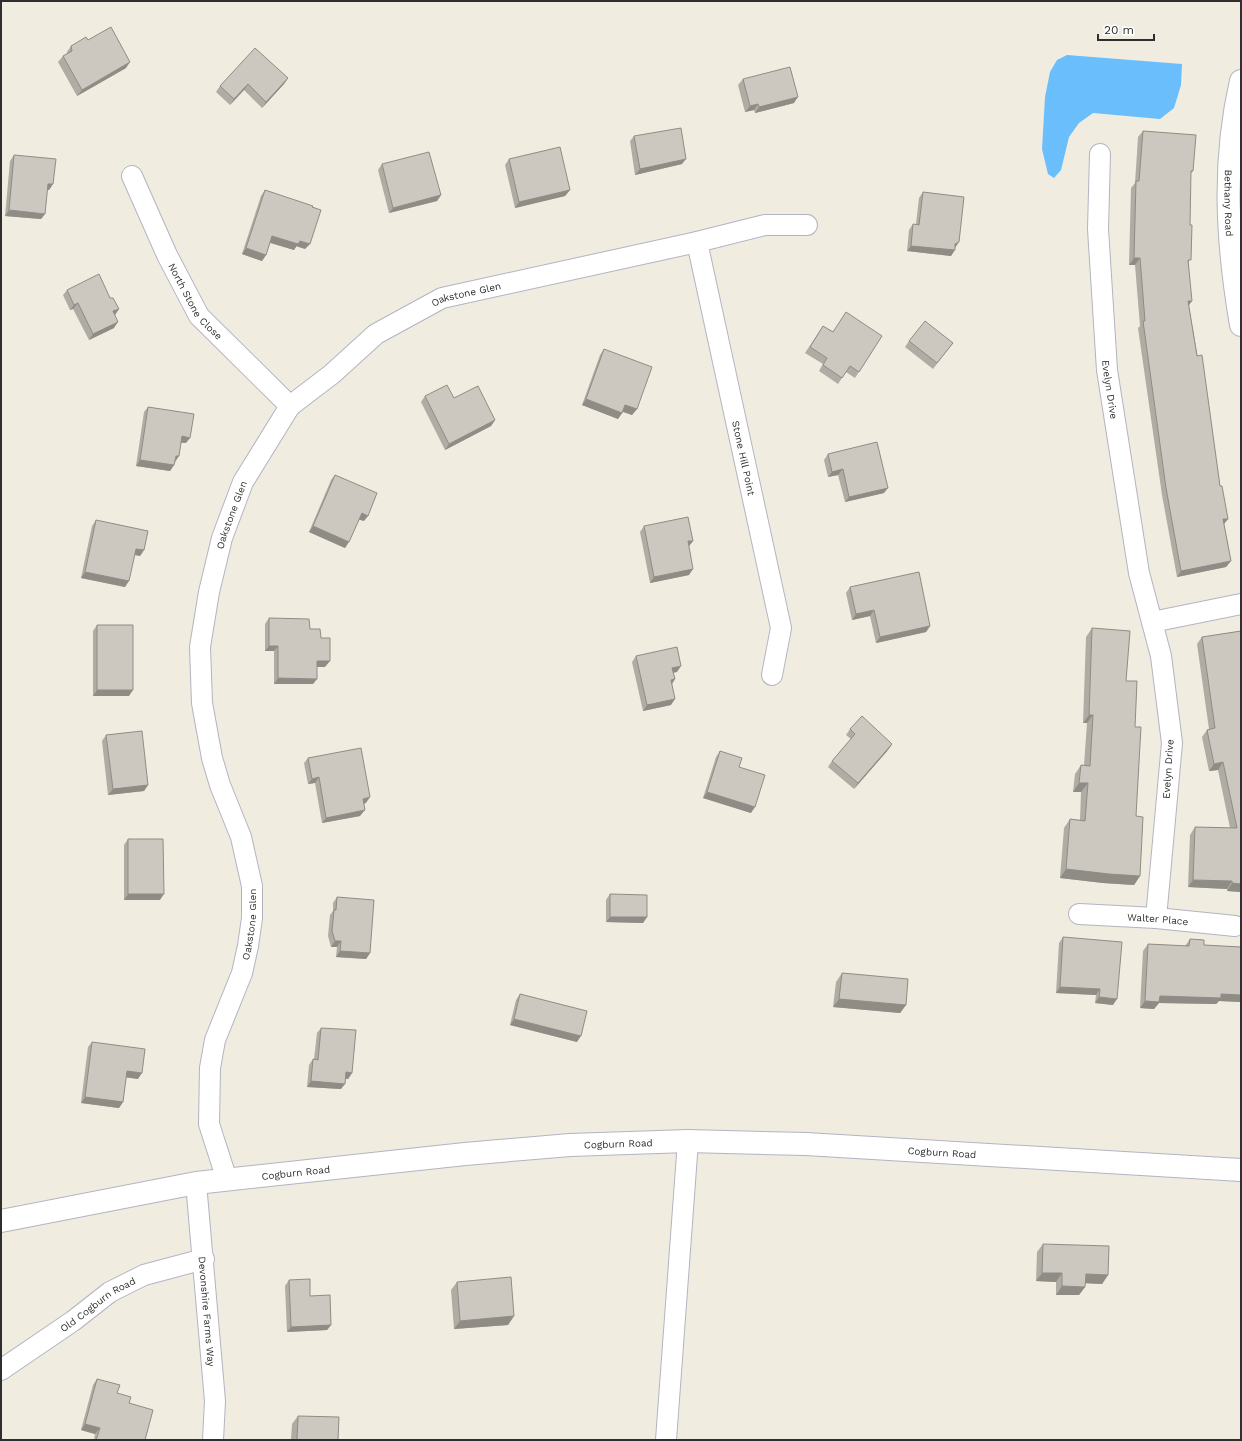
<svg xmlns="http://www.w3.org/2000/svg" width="1242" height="1441" font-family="'Work Sans',sans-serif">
  <rect width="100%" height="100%" fill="#f0ece0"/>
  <path fill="#6abefb" d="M 1067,55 L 1182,64 L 1181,85 L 1174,108 L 1160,119 L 1093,113 L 1079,123 L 1069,137 L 1061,170 L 1054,178 L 1048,174 L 1042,149 L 1045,97 L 1050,72 L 1057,60 Z"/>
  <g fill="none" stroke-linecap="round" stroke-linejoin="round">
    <defs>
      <g id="street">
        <path id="s1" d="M 1100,154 L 1098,229 L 1107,370 L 1139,573 L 1161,656 L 1172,743 L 1156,918"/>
        <path id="s2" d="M 132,176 L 167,255 L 199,316 L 290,406"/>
        <path id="s3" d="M 697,242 L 781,628 L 772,675"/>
        <path d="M 1152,622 L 1241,604"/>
        <path id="s4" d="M 1079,914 L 1156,918 L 1235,926"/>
        <path id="s5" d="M 227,1180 L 209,1124 L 210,1068 L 215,1040 L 242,973 L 248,946 L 252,918 L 252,886 L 241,837 L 220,785 L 212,758 L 202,703 L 200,647 L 209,592 L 222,538 L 243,482 L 290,406 L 332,374 L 376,334 L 442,298 L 697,242 L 765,225 L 807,225"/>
        <path id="s6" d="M 196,1183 L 215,1401 L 213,1440"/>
        <path id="s7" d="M 1,1370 L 73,1321 L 110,1292 L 144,1275 L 204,1259"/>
        <path d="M 666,1440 L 688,1141"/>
      </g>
      <g id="secondary">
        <path id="s8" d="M 1241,81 C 1222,163 1227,243 1241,325"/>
        <path id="s9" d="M 1,1221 L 196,1183 L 465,1154 L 570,1145 L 688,1141 L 806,1144 L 1241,1170"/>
      </g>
    </defs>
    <use href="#street" stroke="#b3b4c2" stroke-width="22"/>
    <use href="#secondary" stroke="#b3b4c2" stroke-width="24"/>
    <use href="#street" stroke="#fff" stroke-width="20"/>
    <use href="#secondary" stroke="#fff" stroke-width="22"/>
  </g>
  <path fill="#afaca4" d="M 88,40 L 126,68 L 77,96 L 58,62 L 63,56 L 67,54 L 67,52 L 71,46 Z
    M 288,78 L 284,84 L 262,108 L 244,90 L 230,105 L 216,92 L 220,86 Z
    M 743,79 L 794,103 L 755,113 L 754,110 L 745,112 L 738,85 Z
    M 1143,131 L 1193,171 L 1190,174 L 1189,263 L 1189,306 L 1220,486 L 1228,519 L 1224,524 L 1231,561 L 1226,567 L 1177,577 L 1162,495 L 1138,328 L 1140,326 L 1135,265 L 1129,265 L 1131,188 L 1135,183 L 1138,137 Z
    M 634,136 L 682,164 L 635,175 L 630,141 Z
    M 14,155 L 53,184 L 49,190 L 47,190 L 45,214 L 41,219 L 5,216 L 10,161 Z
    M 509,159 L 570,190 L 565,196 L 515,208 L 505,165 Z
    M 382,164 L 441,195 L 437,201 L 389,213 L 378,170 Z
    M 265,190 L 305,249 L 296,246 L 294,250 L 270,243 L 266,255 L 262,261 L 242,254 L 261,196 Z
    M 923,192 L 955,248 L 951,256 L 907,251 L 909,230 L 913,224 L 916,224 L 919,198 Z
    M 67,290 L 110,298 L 119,309 L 115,314 L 114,328 L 89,340 L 73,309 L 70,310 L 63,295 Z
    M 823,326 L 833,332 L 882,336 L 855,378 L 846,372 L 838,384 L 819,371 L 823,364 L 805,353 Z
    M 909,341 L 953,343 L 933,369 L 905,347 Z
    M 604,349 L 637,409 L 632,415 L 623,412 L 618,419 L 582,405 L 600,355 Z
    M 425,396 L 454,398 L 495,420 L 491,426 L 445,450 L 421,402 Z
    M 148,407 L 186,443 L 181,443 L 174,465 L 170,471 L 136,466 L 144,412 Z
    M 828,454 L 884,493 L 845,502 L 838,475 L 828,477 L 824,460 Z
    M 335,475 L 364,521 L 359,519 L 345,548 L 309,532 L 331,480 Z
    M 96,520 L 144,550 L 140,556 L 134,555 L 125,587 L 81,578 L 92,526 Z
    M 644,526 L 693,541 L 689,546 L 689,575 L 650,583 L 640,532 Z
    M 850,587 L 930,626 L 926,632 L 876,643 L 870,616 L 852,620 L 846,593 Z
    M 269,618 L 310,629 L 321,638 L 325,667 L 317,667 L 317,679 L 313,684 L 274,684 L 274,651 L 265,651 L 265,624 Z
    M 97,625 L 129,696 L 93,696 L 93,631 Z
    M 1092,628 L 1126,681 L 1135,727 L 1136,816 L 1140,876 L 1134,885 L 1103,883 L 1060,878 L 1064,828 L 1070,819 L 1080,820 L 1081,792 L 1073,792 L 1075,774 L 1081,765 L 1084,765 L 1087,723 L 1083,723 L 1086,637 Z
    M 1241,631 L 1241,892 L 1227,891 L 1227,889 L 1188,887 L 1190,835 L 1195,827 L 1230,828 L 1218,770 L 1209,771 L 1202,737 L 1207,730 L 1209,729 L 1197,644 L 1202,637 Z
    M 636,656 L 677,672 L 673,672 L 675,679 L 672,684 L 671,705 L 643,711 L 632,662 Z
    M 850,729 L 892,744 L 888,750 L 854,789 L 828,767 L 832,761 L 851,739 L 846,735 Z
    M 106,735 L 148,785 L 144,791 L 108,795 L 102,741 Z
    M 720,751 L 739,767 L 751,813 L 703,798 L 716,757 Z
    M 308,758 L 366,803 L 363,804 L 360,816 L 322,823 L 315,783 L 308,784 L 304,763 Z
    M 128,839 L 160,900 L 124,900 L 124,845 Z
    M 610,894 L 647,917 L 643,923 L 606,922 L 606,900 Z
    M 337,897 L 370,953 L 366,959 L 336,957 L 337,947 L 331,947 L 328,936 L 330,915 L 333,911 L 333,903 Z
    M 1063,937 L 1113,1005 L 1095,1003 L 1096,995 L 1056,993 L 1059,943 Z
    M 1190,939 L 1204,945 L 1241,947 L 1241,1002 L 1219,1001 L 1216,1004 L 1159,1003 L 1154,1009 L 1140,1008 L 1143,951 L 1148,944 L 1185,946 Z
    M 842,973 L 906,1005 L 900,1013 L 833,1007 L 836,982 Z
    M 520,994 L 577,1042 L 510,1025 L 516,1000 Z
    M 321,1028 L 352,1073 L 348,1079 L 345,1078 L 341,1089 L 307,1087 L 309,1065 L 313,1059 L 314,1059 L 317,1033 Z
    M 92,1042 L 138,1079 L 126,1077 L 123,1102 L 119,1108 L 81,1103 L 88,1047 Z
    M 1043,1244 L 1108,1275 L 1102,1284 L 1085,1283 L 1085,1287 L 1079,1295 L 1056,1295 L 1056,1282 L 1036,1281 L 1037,1252 Z
    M 289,1280 L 310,1296 L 331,1325 L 327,1330 L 287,1332 L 285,1286 Z
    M 457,1282 L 514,1316 L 508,1325 L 454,1329 L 451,1290 Z
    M 97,1379 L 117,1393 L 129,1403 L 145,1440 L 94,1440 L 95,1434 L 81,1430 L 93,1385 Z
    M 298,1416 L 338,1440 L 291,1440 L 292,1424 Z"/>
  <path fill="#8f8c86" d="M 130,62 L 126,68 L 77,96 L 82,90 Z
    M 288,78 L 284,84 L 262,108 L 266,102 Z
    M 248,84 L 244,90 L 230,105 L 234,99 Z
    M 798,97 L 794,103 L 755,113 L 759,107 Z
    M 758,104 L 754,110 L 745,112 L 750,106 Z
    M 686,159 L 682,164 L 635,175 L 640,169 Z
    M 48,184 L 53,184 L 49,190 L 44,190 Z
    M 570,190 L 565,196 L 515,208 L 519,202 Z
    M 441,195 L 437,201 L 389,213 L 393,208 Z
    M 9,210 L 45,214 L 41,219 L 5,216 Z
    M 272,236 L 298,244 L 294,250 L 268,242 Z
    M 300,241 L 310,244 L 305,249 L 296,246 Z
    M 959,242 L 955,248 L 955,250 L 951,256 L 907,251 L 911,246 L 955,244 Z
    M 246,248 L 266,255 L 262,261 L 242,254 Z
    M 1134,258 L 1140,258 L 1135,265 L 1129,265 Z
    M 1188,301 L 1192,301 L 1187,308 Z
    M 78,303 L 73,309 L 70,310 L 74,305 Z
    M 119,309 L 115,315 L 113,311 Z
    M 118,322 L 114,328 L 89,340 L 93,334 Z
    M 586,399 L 622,413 L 618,419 L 582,405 Z
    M 625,405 L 637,409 L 632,415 L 621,411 Z
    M 495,420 L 491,426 L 445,450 L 449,444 Z
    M 182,436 L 190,438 L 186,443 L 178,442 Z
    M 176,456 L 179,456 L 175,462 Z
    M 140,460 L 174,465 L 170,471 L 136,466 Z
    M 843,469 L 838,475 L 828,477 L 832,472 Z
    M 888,488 L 884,493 L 845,502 L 849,497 Z
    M 362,513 L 368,516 L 364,521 L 357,519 Z
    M 1223,519 L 1228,519 L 1223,525 Z
    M 313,526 L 349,542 L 345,548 L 309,532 Z
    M 688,541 L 693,541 L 689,546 Z
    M 136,549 L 144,550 L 140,556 L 132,554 Z
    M 1231,561 L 1226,567 L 1177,577 L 1181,571 Z
    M 693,569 L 689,575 L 650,583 L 654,577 Z
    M 85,572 L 129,581 L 125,587 L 81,578 Z
    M 874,610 L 870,616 L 852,620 L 856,614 Z
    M 930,626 L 926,632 L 876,643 L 880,637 Z
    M 269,646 L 278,646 L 274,651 L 265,651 Z
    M 317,661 L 330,661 L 325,667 L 313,667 Z
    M 681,666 L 677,672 L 668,674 L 672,668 Z
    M 278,678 L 317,679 L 313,684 L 274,684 Z
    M 675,679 L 671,685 L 671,680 Z
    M 97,690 L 133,690 L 129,696 L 93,696 Z
    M 675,699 L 671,705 L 643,711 L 647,705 Z
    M 1089,715 L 1093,715 L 1087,723 L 1083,723 Z
    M 892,744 L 888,750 L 854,789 L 858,783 Z
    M 1223,762 L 1218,770 L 1209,771 L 1214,764 Z
    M 319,777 L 315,783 L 308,784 L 312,779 Z
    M 1079,783 L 1088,783 L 1081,792 L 1073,792 Z
    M 148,785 L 144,791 L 108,795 L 113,789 Z
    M 707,792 L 755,807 L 751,813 L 703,798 Z
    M 370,797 L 366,803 L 359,805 L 363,799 Z
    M 365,810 L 360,816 L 322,823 L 326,818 Z
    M 1066,869 L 1140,876 L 1134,885 L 1103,883 L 1060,878 Z
    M 1193,880 L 1232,881 L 1227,889 L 1188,887 Z
    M 1232,883 L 1241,884 L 1241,892 L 1227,891 Z
    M 128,894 L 164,894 L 160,900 L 124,900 Z
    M 610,917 L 647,917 L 643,923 L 606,922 Z
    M 335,941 L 341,941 L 337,947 L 331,947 Z
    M 340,951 L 370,953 L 366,959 L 336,957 Z
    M 1060,987 L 1100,989 L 1096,995 L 1056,993 Z
    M 1221,994 L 1241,995 L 1241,1002 L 1219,1001 L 1216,1004 L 1159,1003 L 1154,1009 L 1140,1008 L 1145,1001 L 1160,996 Z
    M 1099,997 L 1117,999 L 1113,1005 L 1095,1003 Z
    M 839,999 L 906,1005 L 900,1013 L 833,1007 Z
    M 514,1019 L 581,1036 L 577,1042 L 510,1025 Z
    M 127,1071 L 142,1073 L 138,1079 L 123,1077 Z
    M 346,1072 L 352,1073 L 348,1079 L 341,1078 Z
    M 311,1081 L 345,1084 L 341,1089 L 307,1087 Z
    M 85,1097 L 123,1102 L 119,1108 L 81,1103 Z
    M 1042,1273 L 1062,1273 L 1056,1282 L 1036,1281 Z
    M 1086,1274 L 1108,1275 L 1102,1284 L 1080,1283 Z
    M 1062,1286 L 1085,1287 L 1079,1295 L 1056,1295 Z
    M 514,1316 L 508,1325 L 454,1329 L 460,1321 Z
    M 331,1325 L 327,1330 L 287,1332 L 291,1327 Z
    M 85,1424 L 100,1428 L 95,1434 L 81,1430 Z"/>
  <path fill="#ccc8bf" stroke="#8f8c86" d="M 111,27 L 130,62 L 82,90 L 63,56 L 72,51 L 71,46 L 86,37 L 88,40 Z
    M 255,48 L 288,78 L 266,102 L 248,84 L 234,99 L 220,86 Z
    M 790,67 L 798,97 L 759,107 L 758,104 L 750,106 L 743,79 Z
    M 681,128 L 686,159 L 640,169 L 634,136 Z
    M 1143,131 L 1196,135 L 1193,171 L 1191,171 L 1190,225 L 1192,225 L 1191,260 L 1188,260 L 1192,301 L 1188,301 L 1197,356 L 1202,355 L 1220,486 L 1222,486 L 1228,519 L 1223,519 L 1231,561 L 1181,571 L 1166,488 L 1143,321 L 1145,321 L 1140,258 L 1134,258 L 1136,181 L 1139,181 Z
    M 560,147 L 570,190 L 519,202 L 509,159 Z
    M 429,152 L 441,195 L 393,208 L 382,164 Z
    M 14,155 L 56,159 L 53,184 L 48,184 L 45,214 L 9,210 Z
    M 265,190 L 313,206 L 312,207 L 321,210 L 310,244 L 300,241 L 298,244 L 272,236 L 266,255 L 246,248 Z
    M 923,192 L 964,197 L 959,242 L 955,244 L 955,250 L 911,246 L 913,224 L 919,225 Z
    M 99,274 L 110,298 L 113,298 L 119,309 L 113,311 L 118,322 L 93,334 L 78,303 L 74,305 L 67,290 Z
    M 846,312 L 882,336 L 859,372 L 850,366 L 842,378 L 823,365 L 827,358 L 810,347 L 823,326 L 833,332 Z
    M 925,321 L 953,343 L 937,363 L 909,341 Z
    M 604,349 L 652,367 L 637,409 L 625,405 L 622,413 L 586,399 Z
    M 447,385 L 454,398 L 478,386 L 495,420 L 449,444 L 425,396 Z
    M 148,407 L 194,414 L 190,438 L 182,436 L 179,456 L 176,456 L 174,465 L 140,460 Z
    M 877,442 L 888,488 L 849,497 L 843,469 L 832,472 L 828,454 Z
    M 335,475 L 377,493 L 368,516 L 362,513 L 349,542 L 313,526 Z
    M 688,517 L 693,541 L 688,541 L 693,569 L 654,577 L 644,526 Z
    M 96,520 L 148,531 L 144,550 L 136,549 L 129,581 L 85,572 Z
    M 919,572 L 930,626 L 880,637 L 874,610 L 856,614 L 850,587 Z
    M 269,618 L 309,619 L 310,629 L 320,629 L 321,638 L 330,638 L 330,661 L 317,661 L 317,679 L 278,678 L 278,646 L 269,646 Z
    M 97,625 L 133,625 L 133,690 L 97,690 Z
    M 1092,628 L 1130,631 L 1126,681 L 1137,681 L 1135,727 L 1141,727 L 1136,816 L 1143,817 L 1140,876 L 1109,874 L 1066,869 L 1070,819 L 1085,821 L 1088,783 L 1079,783 L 1081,765 L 1090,766 L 1093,715 L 1089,715 Z
    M 1241,631 L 1241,884 L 1232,883 L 1232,881 L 1193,880 L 1195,827 L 1237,828 L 1223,762 L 1214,764 L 1207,730 L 1215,728 L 1202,637 Z
    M 677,647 L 681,666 L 672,668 L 675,679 L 671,680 L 675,699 L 647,705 L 636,656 Z
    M 862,716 L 892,744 L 858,783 L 832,761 L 855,734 L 850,729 Z
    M 142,731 L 148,785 L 113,789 L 106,735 Z
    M 361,748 L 370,797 L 363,799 L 365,810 L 326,818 L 319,777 L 312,779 L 308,758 Z
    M 720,751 L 742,758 L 739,767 L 765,775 L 755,807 L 707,792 Z
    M 128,839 L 163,839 L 164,894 L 128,894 Z
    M 610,894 L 647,895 L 647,917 L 610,917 Z
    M 337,897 L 374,900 L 370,953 L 340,951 L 341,941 L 335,941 L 332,931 L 334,910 L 336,910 Z
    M 1063,937 L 1122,942 L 1117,999 L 1099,997 L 1100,989 L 1060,987 Z
    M 1190,939 L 1204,940 L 1204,945 L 1241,947 L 1241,995 L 1221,994 L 1221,998 L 1160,996 L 1159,1002 L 1145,1001 L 1148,944 L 1189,946 Z
    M 842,973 L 908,979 L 906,1005 L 839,999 Z
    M 520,994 L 587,1011 L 581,1036 L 514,1019 Z
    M 321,1028 L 356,1030 L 352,1073 L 346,1072 L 345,1084 L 311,1081 L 313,1059 L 318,1060 Z
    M 92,1042 L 145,1049 L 142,1073 L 127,1071 L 123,1102 L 85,1097 Z
    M 1043,1244 L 1109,1246 L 1108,1275 L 1086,1274 L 1085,1287 L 1062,1286 L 1062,1273 L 1042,1273 Z
    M 511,1277 L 514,1316 L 460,1321 L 457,1282 Z
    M 310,1279 L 310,1296 L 330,1295 L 331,1325 L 291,1327 L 289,1280 Z
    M 97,1379 L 120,1385 L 117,1393 L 131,1397 L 129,1403 L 153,1410 L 145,1440 L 96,1440 L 100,1428 L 85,1424 Z
    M 298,1416 L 339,1417 L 338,1440 L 297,1440 Z"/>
  <g text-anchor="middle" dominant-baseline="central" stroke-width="4" stroke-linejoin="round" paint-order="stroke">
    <g font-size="10" fill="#2e2e2e" stroke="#fff">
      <text stroke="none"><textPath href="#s8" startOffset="123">Bethany Road</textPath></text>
      <text stroke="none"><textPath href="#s5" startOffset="1022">Oakstone Glen</textPath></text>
      <text stroke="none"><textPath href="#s2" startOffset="141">North Stone Close</textPath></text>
      <text stroke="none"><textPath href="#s1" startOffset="236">Evelyn Drive</textPath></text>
      <text stroke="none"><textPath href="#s3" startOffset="221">Stone Hill Point</textPath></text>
      <text stroke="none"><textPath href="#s5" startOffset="686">Oakstone Glen</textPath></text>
      <text transform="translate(1168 769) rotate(-86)">Evelyn Drive</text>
      <text stroke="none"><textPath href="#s4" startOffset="79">Walter Place</textPath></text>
      <text stroke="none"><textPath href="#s5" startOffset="265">Oakstone Glen</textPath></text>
      <text stroke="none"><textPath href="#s9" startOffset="623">Cogburn Road</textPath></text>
      <text stroke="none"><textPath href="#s9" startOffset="947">Cogburn Road</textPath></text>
      <text stroke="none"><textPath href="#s9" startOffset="299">Cogburn Road</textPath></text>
      <text stroke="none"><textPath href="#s7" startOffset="117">Old Cogburn Road</textPath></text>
      <text stroke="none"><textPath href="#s6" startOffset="129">Devonshire Farms Way</textPath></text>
    </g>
  </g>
  <rect width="1242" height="1441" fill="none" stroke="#2e2e2e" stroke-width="4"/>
  <path d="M1098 34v6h56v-6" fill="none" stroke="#2e2e2e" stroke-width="2"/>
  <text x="1104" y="34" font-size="12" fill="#2e2e2e" stroke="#ffffff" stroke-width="3" paint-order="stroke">20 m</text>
</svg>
